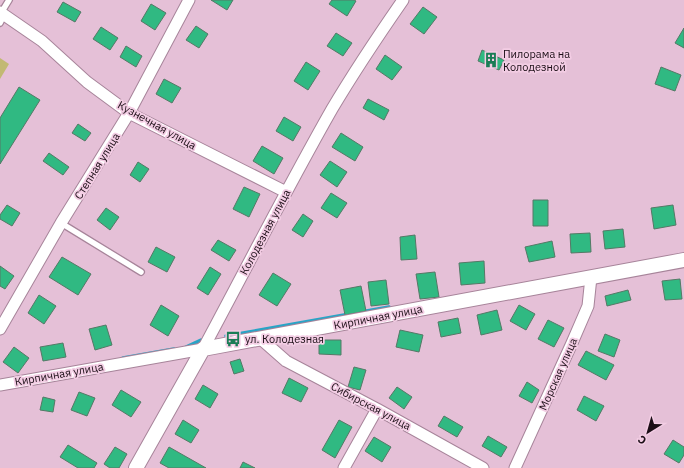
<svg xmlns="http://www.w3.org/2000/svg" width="684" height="468" font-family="'IBM Plex Sans',sans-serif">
  <rect width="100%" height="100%" fill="#e5c0d7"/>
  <path fill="#c2b973" d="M 0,58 L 9,64 L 0,79 Z"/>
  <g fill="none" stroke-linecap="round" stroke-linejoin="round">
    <path stroke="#29a4c6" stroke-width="3.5" d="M 226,336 L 389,307
      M 186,347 L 201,340
      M 123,358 L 174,349"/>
  </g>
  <path fill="#30b982" stroke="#547966" d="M 211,0 L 233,0 L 227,10 Z
    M 332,0 L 354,0 L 356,1 L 347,16 L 329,4 Z
    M 63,2 L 81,12 L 75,22 L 57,12 Z
    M 151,4 L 166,13 L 155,30 L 141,21 Z
    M 423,7 L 437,17 L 424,34 L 410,24 Z
    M 196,26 L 208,34 L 199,48 L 186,40 Z
    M 101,27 L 118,38 L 110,50 L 93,39 Z
    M 684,28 L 684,48 L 675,43 Z
    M 336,33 L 352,43 L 343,56 L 327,46 Z
    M 126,46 L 142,56 L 136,67 L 120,57 Z
    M 482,50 L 504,60 L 499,70 L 478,61 Z
    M 385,55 L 402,67 L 392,80 L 376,69 Z
    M 306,62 L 320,71 L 308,90 L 294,81 Z
    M 661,67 L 681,75 L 675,91 L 655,84 Z
    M 164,79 L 181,88 L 172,103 L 156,94 Z
    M 19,87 L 40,100 L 0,164 L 0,118 Z
    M 368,99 L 389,110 L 384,120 L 363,108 Z
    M 284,117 L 301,127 L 293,141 L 276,131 Z
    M 78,124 L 91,133 L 85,141 L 72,133 Z
    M 341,133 L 363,147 L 355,161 L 332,147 Z
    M 262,146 L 283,158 L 274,174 L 253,161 Z
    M 49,153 L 69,167 L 63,175 L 43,161 Z
    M 330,161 L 347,172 L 337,187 L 320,175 Z
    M 138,162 L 149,169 L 140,182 L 130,175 Z
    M 244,187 L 260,194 L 249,217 L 233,209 Z
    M 331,193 L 347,203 L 337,218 L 321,208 Z
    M 533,200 L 548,200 L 548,226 L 533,226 Z
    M 7,205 L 20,213 L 12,226 L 0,219 L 0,215 Z
    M 673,205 L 676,225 L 654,229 L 651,208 Z
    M 106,208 L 119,217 L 110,230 L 97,220 Z
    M 303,214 L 313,221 L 303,237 L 292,230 Z
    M 623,229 L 625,247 L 605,249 L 603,231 Z
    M 590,233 L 591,252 L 571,253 L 570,234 Z
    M 415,235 L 417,259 L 401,260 L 400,237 Z
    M 218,240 L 236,250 L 229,261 L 211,250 Z
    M 552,241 L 555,257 L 529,262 L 525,247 Z
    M 156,247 L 175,257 L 167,272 L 148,262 Z
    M 62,257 L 91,274 L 78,295 L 49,277 Z
    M 484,261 L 485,283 L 461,285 L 459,263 Z
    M 0,266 L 14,276 L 5,289 L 0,286 Z
    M 210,267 L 221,274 L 208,295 L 197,288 Z
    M 435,272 L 439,297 L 420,299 L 416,274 Z
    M 273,273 L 291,284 L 277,306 L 259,295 Z
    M 680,279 L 682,299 L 665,300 L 662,281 Z
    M 386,280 L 389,304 L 371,306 L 368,282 Z
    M 361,286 L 366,311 L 345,315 L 340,290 Z
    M 628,290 L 631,300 L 607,306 L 605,296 Z
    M 39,295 L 56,306 L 44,324 L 28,313 Z
    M 161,305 L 179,316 L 168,336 L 150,325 Z
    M 519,305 L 535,314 L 526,330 L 510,321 Z
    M 497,310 L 502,330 L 481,335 L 477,315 Z
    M 458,318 L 461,333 L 441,337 L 438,322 Z
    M 548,320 L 564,328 L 554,347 L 538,339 Z
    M 106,325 L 112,345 L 95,350 L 89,329 Z
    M 400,330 L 423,335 L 419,352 L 396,347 Z
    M 605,334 L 620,340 L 614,357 L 598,351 Z
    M 319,340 L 341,340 L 341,355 L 319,354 Z
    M 63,343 L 66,357 L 43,361 L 40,347 Z
    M 14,347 L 29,358 L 18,373 L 3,362 Z
    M 586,351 L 614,365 L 606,380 L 578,365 Z
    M 240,359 L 244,371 L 234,374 L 230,362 Z
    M 354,367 L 366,370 L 360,390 L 348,387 Z
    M 289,378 L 308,388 L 301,402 L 282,393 Z
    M 527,382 L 539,390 L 532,403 L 519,396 Z
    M 203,385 L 218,394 L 210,408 L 195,399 Z
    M 397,387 L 412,397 L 404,409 L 389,398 Z
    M 121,390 L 141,402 L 131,417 L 112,405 Z
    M 79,392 L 95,398 L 87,416 L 71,410 Z
    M 584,396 L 604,406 L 596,421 L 577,410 Z
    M 43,397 L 55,400 L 53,412 L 40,410 Z
    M 444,416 L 463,427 L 457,437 L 438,426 Z
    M 183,420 L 199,430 L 191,443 L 175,434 Z
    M 339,420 L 352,427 L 335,458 L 322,450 Z
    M 488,436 L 507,447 L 501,457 L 482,446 Z
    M 374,437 L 391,447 L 382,462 L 365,451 Z
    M 673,440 L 684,447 L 684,455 L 679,463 L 664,454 Z
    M 68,445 L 97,463 L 94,468 L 78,468 L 60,457 Z
    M 115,447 L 127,454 L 119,468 L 110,468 L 104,464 Z
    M 169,447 L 206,468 L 169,468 L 160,463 Z
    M 243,462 L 255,468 L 240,468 Z"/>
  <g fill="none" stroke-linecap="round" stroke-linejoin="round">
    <defs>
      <path id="service" d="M 1,13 L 9,0
        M 0,23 L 4,15
        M 61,223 L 141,272"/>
      <path id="minor" d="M 0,12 L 42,41 L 87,82 L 129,113 L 286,192
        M 0,329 L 61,223 L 129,113 L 189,0
        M 261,339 L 286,361 L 377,409 L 483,468
        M 0,385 L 203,349 C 246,269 287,188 332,109 C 354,72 378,36 403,0
        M 344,468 L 377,409
        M 515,468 L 572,343 L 588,306 L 591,277"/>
      <path id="tertiary" d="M 136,468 L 203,349 L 684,260"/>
    </defs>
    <use href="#service" stroke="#a7849a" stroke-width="8"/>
    <use href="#minor" stroke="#a7849a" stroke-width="13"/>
    <use href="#tertiary" stroke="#a7849a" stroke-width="16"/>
    <use href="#service" stroke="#fff" stroke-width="5.5"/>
    <use href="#minor" stroke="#fff" stroke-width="11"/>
    <use href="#tertiary" stroke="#fff" stroke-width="14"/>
  </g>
  <defs>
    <symbol id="building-bare" viewBox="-9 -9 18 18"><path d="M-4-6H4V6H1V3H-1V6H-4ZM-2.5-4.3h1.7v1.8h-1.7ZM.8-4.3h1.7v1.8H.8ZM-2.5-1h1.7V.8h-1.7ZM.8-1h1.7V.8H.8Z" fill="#1a7d56" stroke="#f3cde4" stroke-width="2.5" paint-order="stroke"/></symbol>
    <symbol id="bus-bare" viewBox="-9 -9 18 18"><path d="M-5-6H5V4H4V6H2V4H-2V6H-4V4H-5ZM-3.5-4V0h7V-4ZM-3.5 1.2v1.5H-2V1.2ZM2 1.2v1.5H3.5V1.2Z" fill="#1a7d56" stroke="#f3cde4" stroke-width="2.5" paint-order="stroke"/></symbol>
  </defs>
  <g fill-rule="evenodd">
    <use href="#building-bare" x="480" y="49" width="22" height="22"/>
    <use href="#bus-bare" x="222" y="328" width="22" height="22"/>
  </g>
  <g text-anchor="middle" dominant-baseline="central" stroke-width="3.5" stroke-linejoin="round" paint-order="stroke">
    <g font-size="11" fill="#1b0e16" stroke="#f3cde4" text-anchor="start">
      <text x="503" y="54">Пилорама на<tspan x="503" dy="13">Колодезной</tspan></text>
      <text x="245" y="339">ул. Колодезная</text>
    </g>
    <g font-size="11" fill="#1b0e16" stroke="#f3cde4">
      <text transform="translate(157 125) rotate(29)">Кузнечная улица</text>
      <text transform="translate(97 166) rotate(-58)">Степная улица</text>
      <text transform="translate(265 232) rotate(-62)">Колодезная улица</text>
      <text transform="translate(378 317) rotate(-11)">Кирпичная улица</text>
      <text transform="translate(59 374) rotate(-10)">Кирпичная улица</text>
      <text transform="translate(558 374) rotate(-66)">Морская улица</text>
      <text transform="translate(371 406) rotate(28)">Сибирская улица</text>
    </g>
  </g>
  <g transform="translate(648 432) rotate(217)" stroke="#f3cde4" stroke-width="3" paint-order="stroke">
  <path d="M0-3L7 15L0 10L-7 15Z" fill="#1b0e16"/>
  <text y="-6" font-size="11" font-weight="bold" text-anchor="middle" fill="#1b0e16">С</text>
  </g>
</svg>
